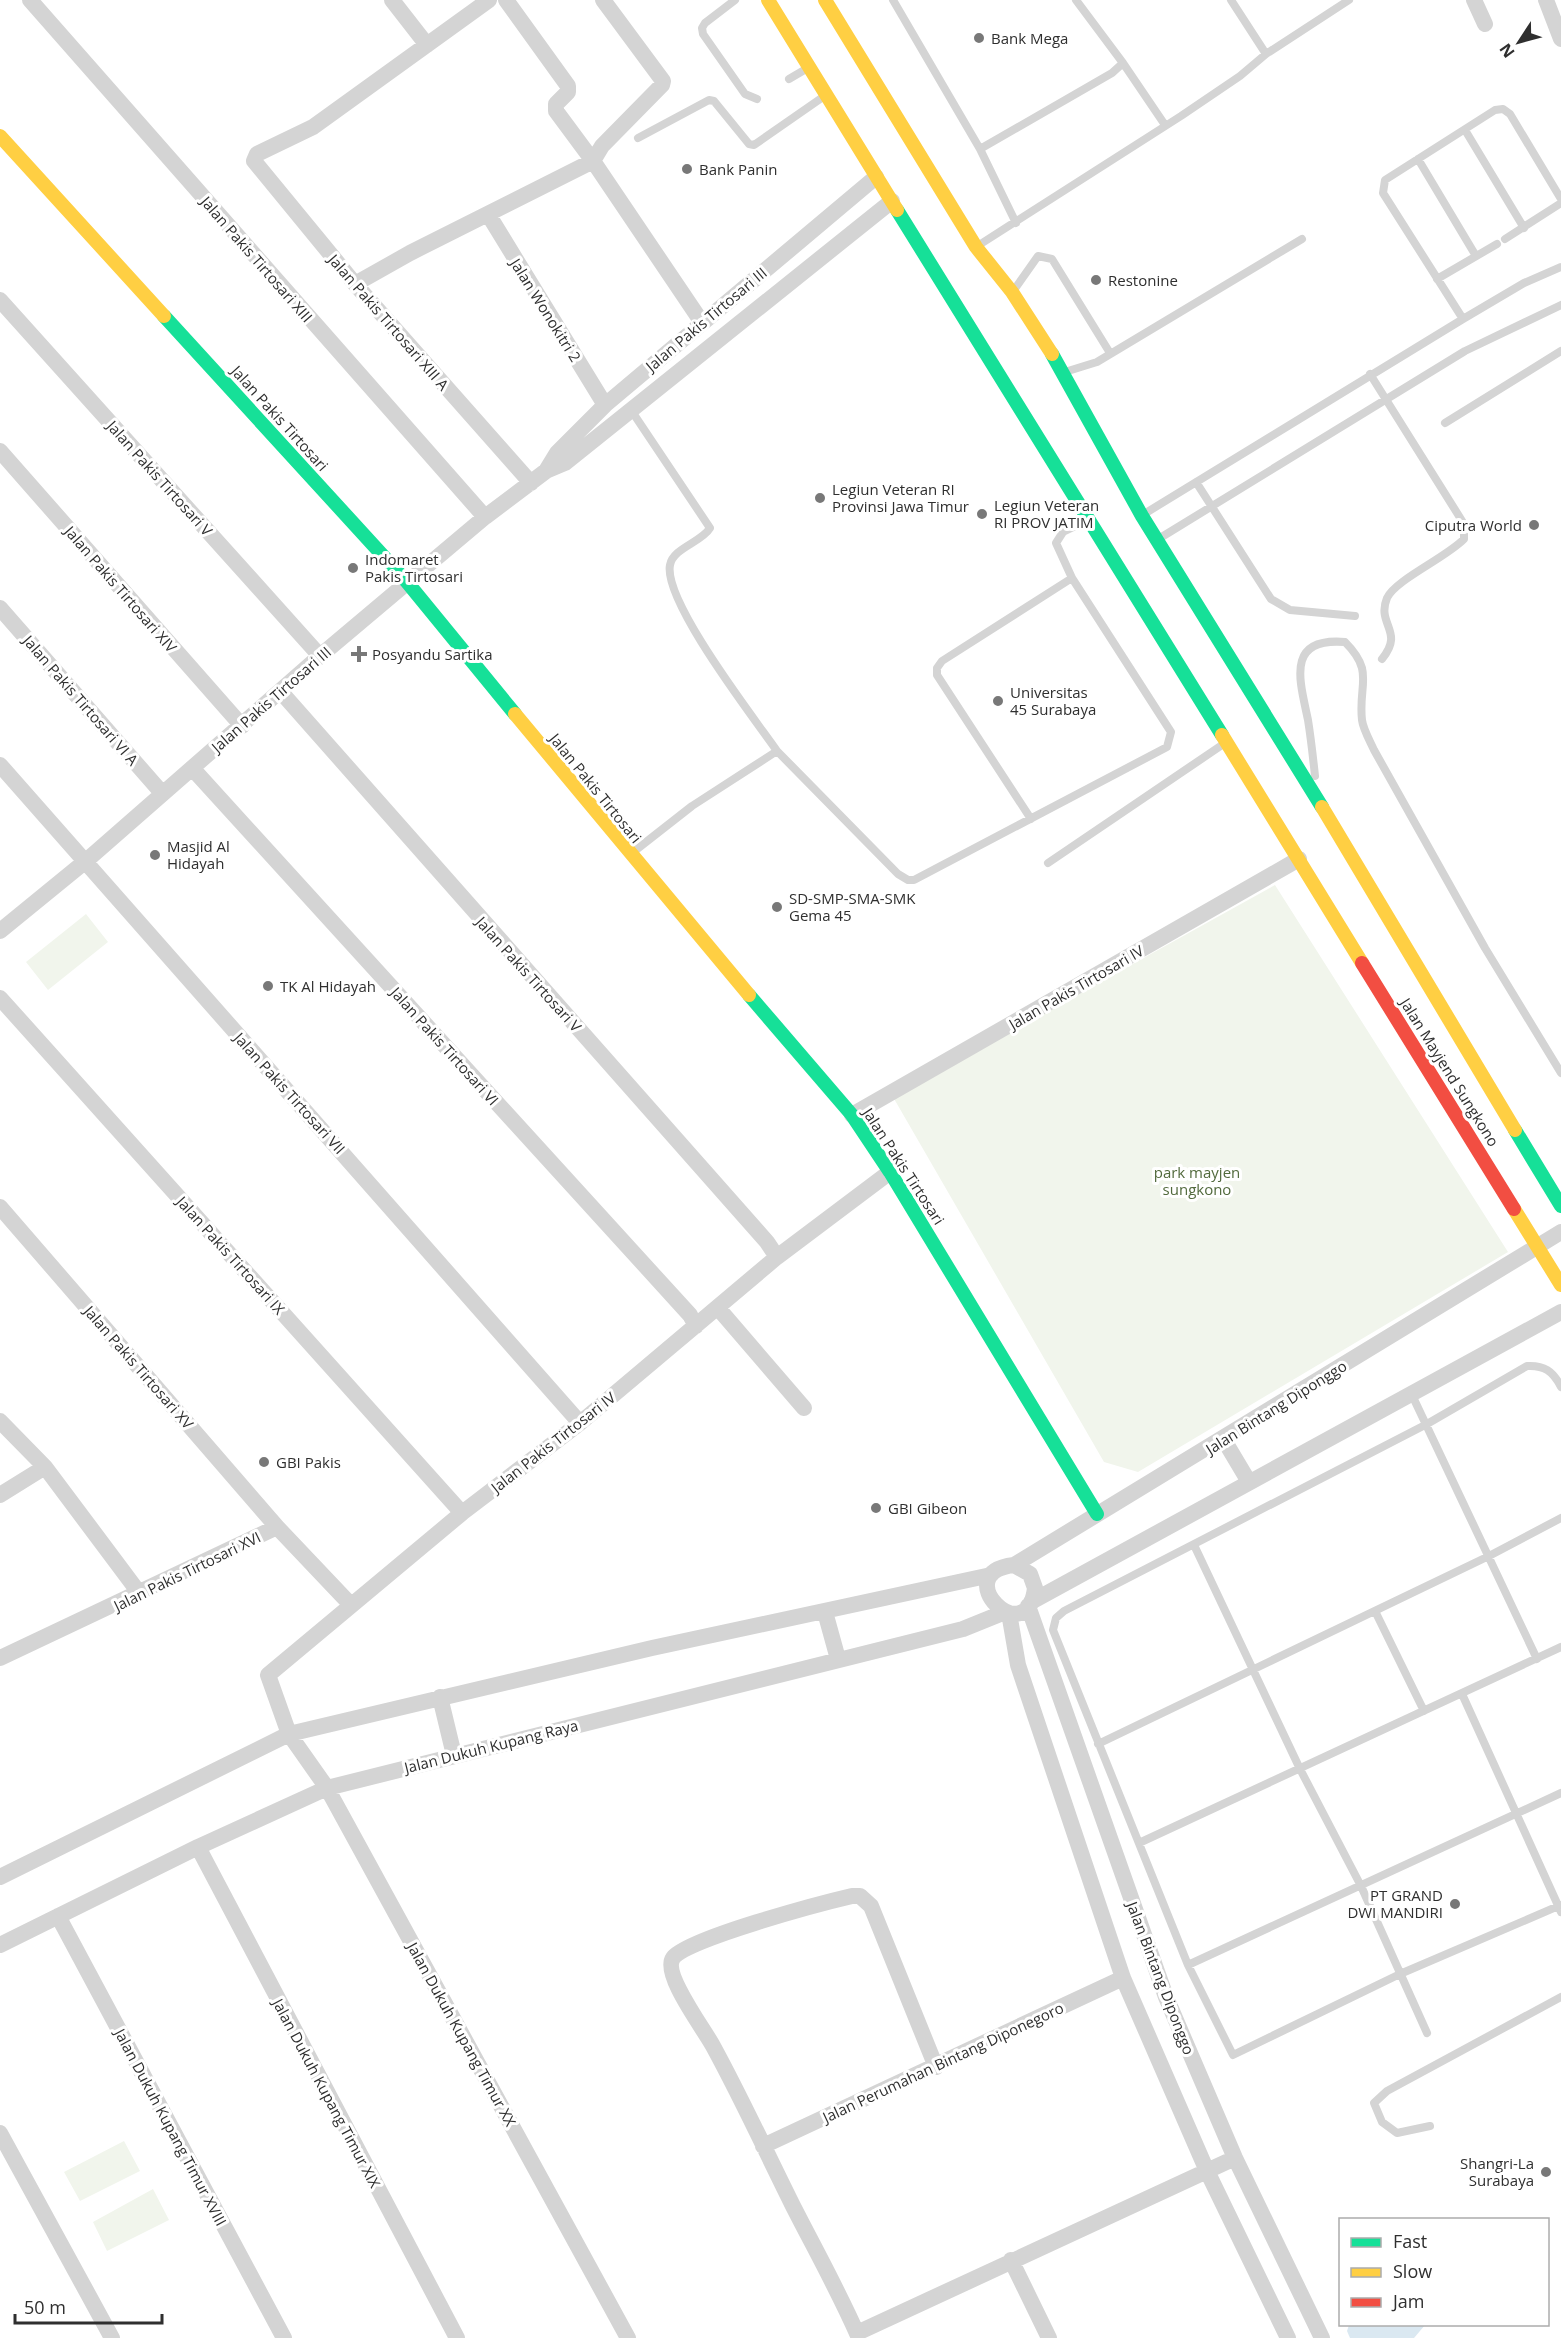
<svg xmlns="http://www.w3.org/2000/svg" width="1561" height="2338" font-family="'Open Sans',sans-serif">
  <rect width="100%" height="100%" fill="#fff"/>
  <path fill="#f1f5ec" d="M 1275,885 L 1508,1252 L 1138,1472 L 1104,1462 L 893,1097 Z
    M 86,914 L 108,942 L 48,990 L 26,962 Z
    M 124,2141 L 140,2171 L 80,2201 L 64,2172 Z
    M 153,2189 L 169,2220 L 107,2251 L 93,2222 Z"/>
  <path fill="#dae8f1" d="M 1349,2325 L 1349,2324 L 1425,2325 L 1414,2338 L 1350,2338 L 1347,2331 Z"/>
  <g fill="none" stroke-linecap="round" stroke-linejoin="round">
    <path stroke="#d4d4d4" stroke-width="8" d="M 735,0 L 705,23 L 702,28 L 703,34 L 745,94 L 757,99
      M 893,0 L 980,149
      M 1231,0 L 1266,54
      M 1123,63 L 1165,125
      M 789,79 L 806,69
      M 1465,130 L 1524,228
      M 638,138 L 709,100 L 714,101 L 749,144 L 754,145 L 823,97
      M 1418,159 L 1476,256
      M 1016,223 L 980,149 L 1112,73 L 1123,63 L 1076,0
      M 1505,239 L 1561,203
      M 979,245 L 1181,116 L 1240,76 L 1266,54 L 1349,0
      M 1437,279 L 1497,244
      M 1014,290 L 1038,256 L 1052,259 L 1110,353
      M 1463,319 L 1383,193 L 1385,180 L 1495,110 L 1503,109 L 1510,114 L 1561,199
      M 1068,371 L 1097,362 L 1302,239
      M 1370,374 L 1464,524 L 1464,539 C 1447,557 1395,580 1387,598 C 1376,625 1405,631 1382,659
      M 631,410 L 710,528 C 702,542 673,548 670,565 C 663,601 754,718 777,751
      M 1445,423 L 1561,351
      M 1196,482 L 1271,599 L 1290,610 L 1355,616
      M 1144,514 L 1463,319 L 1524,283 L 1561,267
      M 1160,538 L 1465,351 L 1561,305
      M 1315,776 C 1313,757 1311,739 1308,720 C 1300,681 1285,637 1345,642 C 1375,672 1358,684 1362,720 C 1363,729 1370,741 1374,750 L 1485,948 L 1561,1073
      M 1031,819 L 937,675 L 937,668 L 942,661 L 1072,578
      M 632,853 L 692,806 L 777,751 L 898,874 L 908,880 L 914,880 L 1167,747 L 1171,732 L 1072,578 L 1056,543 L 1063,532 L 1086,521
      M 1048,863 L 1222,745
      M 1561,1387 C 1553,1371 1544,1365 1527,1366 L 1427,1424 L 1064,1611 L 1056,1618 L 1053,1630 L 1188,1965 L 1233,2055 L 1400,1974 L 1561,1905
      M 1412,1395 L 1537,1659
      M 1194,1545 L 1300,1769 L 1361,1886 L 1427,2033
      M 1375,1611 L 1424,1711
      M 1462,1694 L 1561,1912
      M 1098,1744 L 1489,1556 L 1561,1518
      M 1139,1843 L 1561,1647
      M 1188,1965 L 1561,1793
      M 1430,2126 L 1397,2133 L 1382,2122 L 1374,2103 L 1387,2091 L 1561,1997"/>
    <path stroke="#d4d4d4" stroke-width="16" d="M 30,0 L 485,517
      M 392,0 L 427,45
      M 489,0 L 313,127 L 257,154 L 254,161 L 355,284 L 531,483
      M 506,0 L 568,86 L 568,92 L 556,104 L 556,111 L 593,161 L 602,146 L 662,85 L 663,81 L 603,0
      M 1474,0 L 1485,24
      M 1546,0 L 1561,39
      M 488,214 L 605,405
      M 355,284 L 410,253 L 593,161 L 701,321
      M 0,300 L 320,656
      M 0,451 L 242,726
      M 546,471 L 557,453 L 605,405 L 876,177
      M 0,608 L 162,793
      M 281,692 L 767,1242 L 777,1257
      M 0,765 L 580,1423
      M 192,768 L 690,1315 L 696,1326
      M 0,931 L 87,860 L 320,656 L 485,517 L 546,471 L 565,463 L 892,201
      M 0,998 L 462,1513
      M 852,1115 L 1299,859
      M 0,1207 L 277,1527
      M 718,1308 L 804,1408
      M 0,1421 L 45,1467 L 140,1594
      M 1224,1440 L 1249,1482
      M 0,1495 L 45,1467
      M 1014,1565 L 1030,1574 L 1035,1588 C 1027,1654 946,1573 1014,1565 L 1561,1232
      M 1031,1602 L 1561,1312
      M 1028,1606 L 1166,1997 L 1235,2158 L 1322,2338
      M 825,1612 L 838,1659
      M 1009,1613 L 1018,1665 L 1123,1978 L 1207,2171 L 1288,2338
      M 0,1658 L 277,1527 L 351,1605
      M 440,1697 L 454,1755
      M 198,1847 L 457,2338
      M 0,1877 L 289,1734 L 652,1648 L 991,1575
      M 58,1916 L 284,2338
      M 0,1945 L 198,1847 L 327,1788 L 963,1629 L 1005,1612
      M 0,2133 L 112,2338
      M 763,2146 L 1123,1978
      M 1011,2260 L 1049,2338
      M 857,2333 L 1235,2158
      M 628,2338 L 327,1788 L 289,1734 L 268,1675 L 462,1513 L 580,1423 L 777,1257 L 890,1172
      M 859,2338 C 840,2294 816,2251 794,2208 C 767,2154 742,2099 713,2046 C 704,2029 662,1974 673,1958 C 686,1939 822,1903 852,1896 L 860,1896 L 871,1906 L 936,2067"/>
    <path stroke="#16e098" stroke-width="14" d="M 897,210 L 1222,735
      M 164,316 L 407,582 L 515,714
      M 1052,354 L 1142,516 L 1322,807
      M 749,995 L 852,1115 L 890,1172 L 1097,1514
      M 1515,1130 L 1561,1206"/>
    <path stroke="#ffcf43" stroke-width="14" d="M 768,0 L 897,210
      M 825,0 L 976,247 L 1012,292 L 1052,354
      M 0,136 L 164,316
      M 515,714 L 749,995
      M 1222,735 L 1362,963
      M 1322,807 L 1515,1130
      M 1514,1209 L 1561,1285"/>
    <path stroke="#f24e42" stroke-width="14" d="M 1362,963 L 1514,1209"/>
  </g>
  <g fill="#787878" stroke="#fff" stroke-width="2">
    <circle cx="979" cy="38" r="6"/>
    <circle cx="687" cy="169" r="6"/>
    <circle cx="1096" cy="280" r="6"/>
    <circle cx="820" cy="498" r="6"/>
    <circle cx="982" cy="514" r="6"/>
    <circle cx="1534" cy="525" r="6"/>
    <circle cx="353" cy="568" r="6"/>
    <path d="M356 645h6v6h6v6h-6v6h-6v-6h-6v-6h6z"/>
    <circle cx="998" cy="701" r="6"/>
    <circle cx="155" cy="855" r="6"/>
    <circle cx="777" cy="907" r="6"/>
    <circle cx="268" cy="986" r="6"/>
    <circle cx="264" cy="1462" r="6"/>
    <circle cx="876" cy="1508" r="6"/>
    <circle cx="1455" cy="1904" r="6"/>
    <circle cx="1546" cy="2172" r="6"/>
  </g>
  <g text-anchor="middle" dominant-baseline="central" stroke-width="6" stroke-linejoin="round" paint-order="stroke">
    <g font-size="15" fill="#2f2f2f" stroke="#fff" text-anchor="start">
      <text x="991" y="38">Bank Mega</text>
      <text x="699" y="169">Bank Panin</text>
      <text x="1108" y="280">Restonine</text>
      <text x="832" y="489">Legiun Veteran RI<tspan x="832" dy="17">Provinsi Jawa Timur</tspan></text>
      <text x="994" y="505">Legiun Veteran<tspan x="994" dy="17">RI PROV JATIM</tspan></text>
      <text x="1522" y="525" text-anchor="end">Ciputra World</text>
      <text x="365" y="559">Indomaret<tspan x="365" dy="17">Pakis Tirtosari</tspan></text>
      <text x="372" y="654">Posyandu Sartika</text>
      <text x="1010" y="692">Universitas<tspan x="1010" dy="17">45 Surabaya</tspan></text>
      <text x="167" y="846">Masjid Al<tspan x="167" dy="17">Hidayah</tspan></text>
      <text x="789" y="898">SD-SMP-SMA-SMK<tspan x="789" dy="17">Gema 45</tspan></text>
      <text x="280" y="986">TK Al Hidayah</text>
      <text x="276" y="1462">GBI Pakis</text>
      <text x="888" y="1508">GBI Gibeon</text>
      <text x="1443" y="1895" text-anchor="end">PT GRAND<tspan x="1443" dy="17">DWI MANDIRI</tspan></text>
      <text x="1534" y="2163" text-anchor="end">Shangri-La<tspan x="1534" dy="17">Surabaya</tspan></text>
    </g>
    <g font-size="15" fill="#2f2f2f" stroke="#fff">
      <text transform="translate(257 259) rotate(49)">Jalan Pakis Tirtosari XIII</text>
      <text transform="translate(546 310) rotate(58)">Jalan Wonokitri 2</text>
      <text transform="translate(706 319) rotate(-40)">Jalan Pakis Tirtosari III</text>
      <text transform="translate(389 322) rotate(49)">Jalan Pakis Tirtosari XIII A</text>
      <text transform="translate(280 418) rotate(48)">Jalan Pakis Tirtosari</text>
      <text transform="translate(160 478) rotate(48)">Jalan Pakis Tirtosari V</text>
      <text transform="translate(121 589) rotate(49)">Jalan Pakis Tirtosari XIV</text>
      <text transform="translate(271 699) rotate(-41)">Jalan Pakis Tirtosari III</text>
      <text transform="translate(81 700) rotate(49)">Jalan Pakis Tirtosari VI A</text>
      <text transform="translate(596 788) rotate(51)">Jalan Pakis Tirtosari</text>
      <text transform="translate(529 974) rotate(48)">Jalan Pakis Tirtosari V</text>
      <text transform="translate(1076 987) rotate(-30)">Jalan Pakis Tirtosari IV</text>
      <text transform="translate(445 1046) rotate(48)">Jalan Pakis Tirtosari VI</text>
      <text transform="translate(1450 1072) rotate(58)">Jalan Mayjend Sungkono</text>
      <text transform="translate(290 1093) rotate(48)">Jalan Pakis Tirtosari VII</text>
      <text transform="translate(904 1166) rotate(57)">Jalan Pakis Tirtosari</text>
      <text transform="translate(231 1255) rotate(48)">Jalan Pakis Tirtosari IX</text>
      <text transform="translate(139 1367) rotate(49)">Jalan Pakis Tirtosari XV</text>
      <text transform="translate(1276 1407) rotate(-32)">Jalan Bintang Diponggo</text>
      <text transform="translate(553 1442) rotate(-38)">Jalan Pakis Tirtosari IV</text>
      <text transform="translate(187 1571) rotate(-26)">Jalan Pakis Tirtosari XVI</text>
      <text transform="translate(491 1746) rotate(-14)">Jalan Dukuh Kupang Raya</text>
      <text transform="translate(1161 1978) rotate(69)">Jalan Bintang Diponggo</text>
      <text transform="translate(462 2034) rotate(61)">Jalan Dukuh Kupang Timur XX</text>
      <text transform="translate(943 2062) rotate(-25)">Jalan Perumahan Bintang Diponegoro</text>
      <text transform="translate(327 2093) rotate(62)">Jalan Dukuh Kupang Timur XIX</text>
      <text transform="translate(171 2127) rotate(62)">Jalan Dukuh Kupang Timur XVIII</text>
    </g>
    <g font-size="15" fill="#526a3d" stroke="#fff">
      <text x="1197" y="1172">park mayjen<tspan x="1197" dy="17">sungkono</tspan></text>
    </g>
  </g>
  <rect x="1339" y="2218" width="210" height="108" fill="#ffffff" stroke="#acacac" stroke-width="1.5"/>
  <rect x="1351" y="2238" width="30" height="9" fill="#16e098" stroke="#acacac" stroke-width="1.5"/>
  <text x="1393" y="2248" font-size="18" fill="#2f2f2f">Fast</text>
  <rect x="1351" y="2268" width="30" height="9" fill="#ffcf43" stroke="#acacac" stroke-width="1.5"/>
  <text x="1393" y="2278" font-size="18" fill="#2f2f2f">Slow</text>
  <rect x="1351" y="2298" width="30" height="9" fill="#f24e42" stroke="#acacac" stroke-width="1.5"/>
  <text x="1393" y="2308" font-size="18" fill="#2f2f2f">Jam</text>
  <g transform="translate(1519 42) rotate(234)" stroke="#ffffff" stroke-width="4.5" paint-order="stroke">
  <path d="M0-4.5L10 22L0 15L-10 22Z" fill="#2f2f2f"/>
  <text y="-9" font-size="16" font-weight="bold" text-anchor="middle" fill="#2f2f2f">N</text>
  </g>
  <path d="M15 2314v9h147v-9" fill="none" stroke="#2f2f2f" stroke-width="3"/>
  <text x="24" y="2314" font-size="18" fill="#2f2f2f" stroke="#ffffff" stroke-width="4.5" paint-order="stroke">50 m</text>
</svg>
